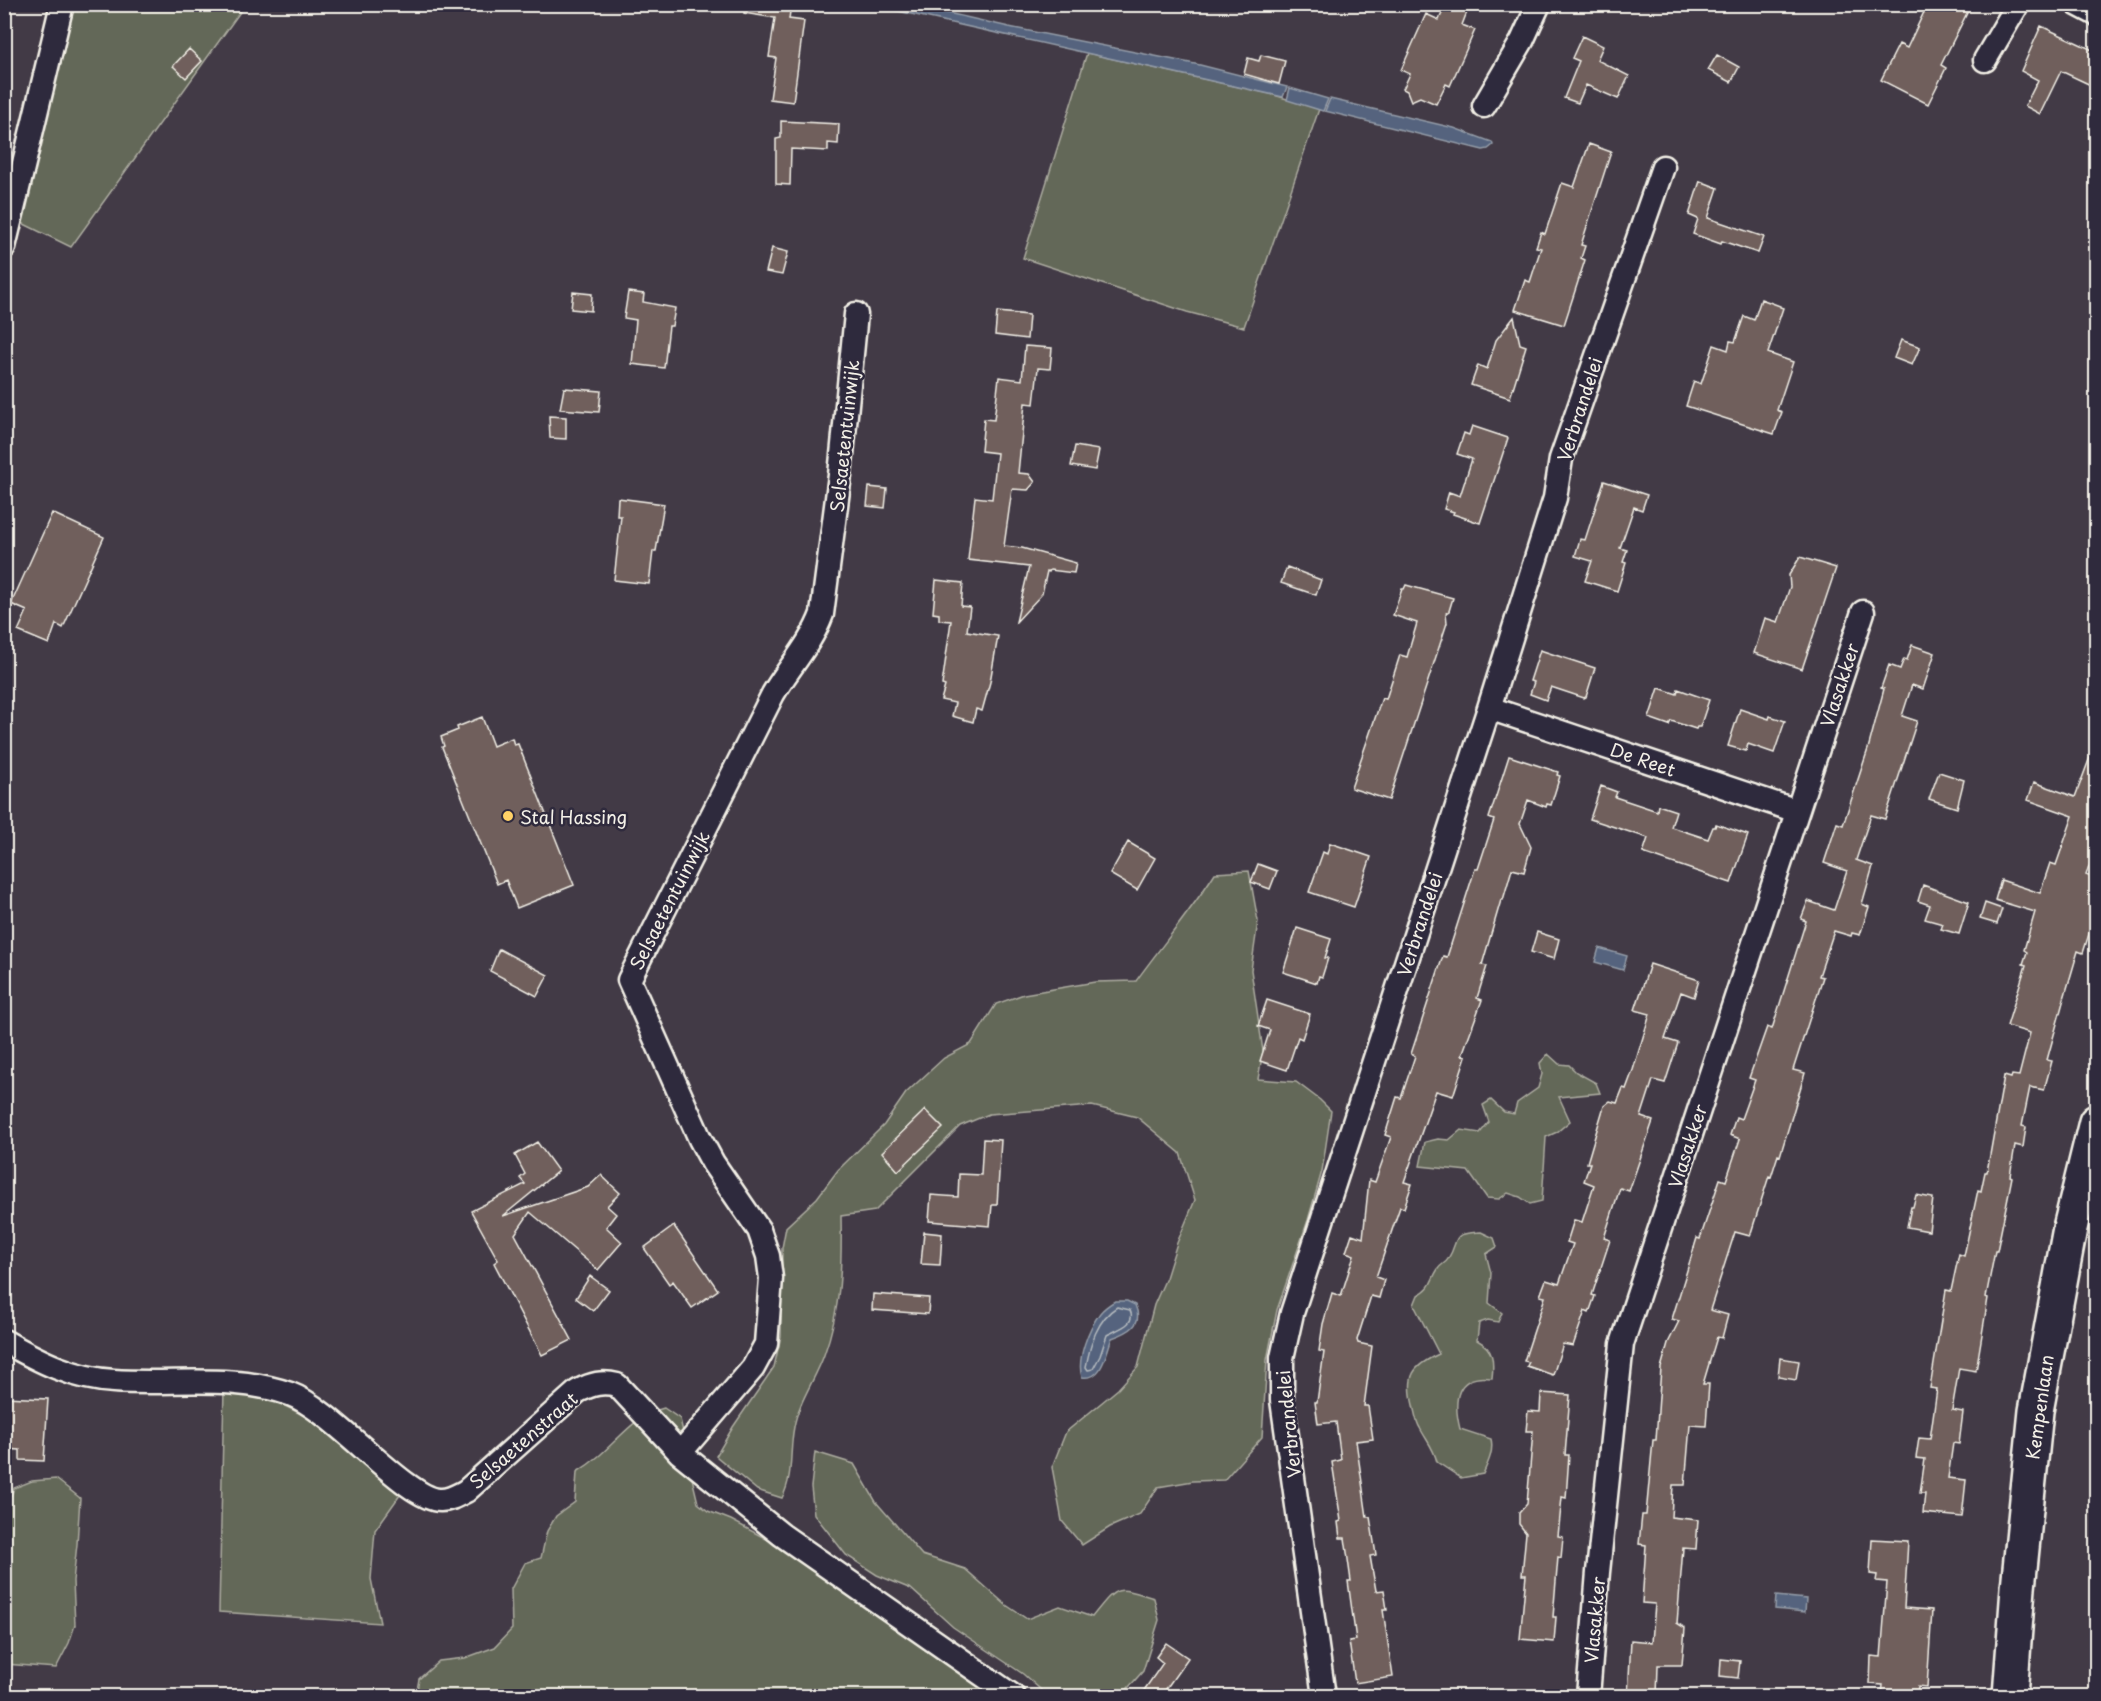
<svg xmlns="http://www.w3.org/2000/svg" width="2101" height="1701" font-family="'Playpen Sans',sans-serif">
  <rect width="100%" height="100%" fill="#423a46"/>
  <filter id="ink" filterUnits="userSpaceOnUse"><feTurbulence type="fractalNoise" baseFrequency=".0167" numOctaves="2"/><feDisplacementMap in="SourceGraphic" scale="12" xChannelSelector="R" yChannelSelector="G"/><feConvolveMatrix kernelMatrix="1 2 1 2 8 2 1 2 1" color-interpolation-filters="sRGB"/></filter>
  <g filter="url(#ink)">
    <path fill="#646759" stroke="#acaca0" stroke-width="1.5" d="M 72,5 L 245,5 L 71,247 L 22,223 Z
      M 1087,53 L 1271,94 L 1319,109 L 1244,327 L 1187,312 L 1023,258 Z
      M 1249,871 L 1258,921 L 1251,970 L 1263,1051 L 1258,1079 L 1296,1082 L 1320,1100 L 1331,1111 L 1322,1171 L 1308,1220 L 1277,1310 L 1267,1360 L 1262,1437 L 1224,1480 L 1193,1481 L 1158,1487 L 1140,1514 L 1110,1527 L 1082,1545 L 1062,1521 L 1052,1467 L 1066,1432 L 1118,1389 L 1138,1367 L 1154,1305 L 1166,1278 L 1177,1243 L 1195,1200 L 1180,1153 L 1137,1117 L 1092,1106 L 989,1114 L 960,1126 L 875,1211 L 841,1216 C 842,1265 841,1308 824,1355 C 816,1378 798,1403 794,1427 C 789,1451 794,1475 782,1498 L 757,1490 L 716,1456 L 733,1427 L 774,1367 L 781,1336 L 782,1248 L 786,1227 L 817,1198 L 838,1170 L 884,1125 L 906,1093 L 944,1058 L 971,1044 L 996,1004 L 1024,994 L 1095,982 L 1136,981 C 1162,945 1191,911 1215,873 Z
      M 1548,1054 L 1559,1064 L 1569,1065 L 1576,1072 L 1596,1083 L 1600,1093 L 1559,1097 L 1570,1121 L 1557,1132 L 1546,1137 L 1542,1201 L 1530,1204 L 1520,1197 L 1508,1193 L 1499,1199 L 1487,1198 L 1468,1171 L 1420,1166 L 1425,1142 L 1438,1139 L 1449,1140 L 1461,1130 L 1480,1133 L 1489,1122 L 1483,1105 L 1491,1100 L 1504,1112 L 1514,1114 L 1517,1103 L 1538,1088 L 1542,1074 L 1540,1063 Z
      M 1481,1232 L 1494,1238 L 1497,1247 L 1486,1254 L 1491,1273 L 1489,1303 L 1502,1313 L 1498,1322 L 1488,1320 L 1479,1323 L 1477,1340 C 1494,1349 1494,1361 1492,1378 C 1455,1373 1453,1401 1460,1429 L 1491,1439 C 1494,1451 1488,1463 1483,1474 L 1461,1478 L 1437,1462 C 1434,1448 1426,1440 1420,1428 C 1416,1422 1415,1413 1413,1405 C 1406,1376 1412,1366 1439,1354 L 1414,1305 L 1418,1295 C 1433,1287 1430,1281 1438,1269 C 1440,1265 1446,1263 1448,1259 C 1461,1238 1448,1234 1481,1232 Z
      M 224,1389 L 273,1400 L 321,1424 L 400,1495 L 375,1530 L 371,1579 L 380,1623 L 219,1612 Z
      M 664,1408 L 680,1419 L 684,1436 L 684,1468 L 692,1478 L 698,1503 L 708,1511 L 731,1520 L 791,1552 L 992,1696 L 416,1696 L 419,1679 L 439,1661 L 465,1658 L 495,1647 L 512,1629 L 511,1589 L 525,1563 L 541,1558 L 547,1531 L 556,1516 L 575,1502 L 577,1472 C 585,1467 593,1461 600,1455 C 621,1437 636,1415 664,1408 Z
      M 815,1452 L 854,1464 L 876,1502 L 922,1555 L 965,1569 L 1006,1605 L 1027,1619 L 1060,1606 L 1092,1617 C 1118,1585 1114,1586 1154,1598 L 1159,1620 L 1143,1671 L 1121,1696 L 1048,1696 L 1023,1674 L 953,1627 L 911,1589 L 877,1575 L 846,1555 L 814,1514 L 811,1487 Z
      M 56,1479 L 80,1498 L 77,1544 L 73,1581 L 75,1625 L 69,1643 L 56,1668 L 5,1664 L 5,1511 L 14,1488 L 32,1481 Z"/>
    <path fill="#54647e" stroke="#949ca8" stroke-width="1.5" d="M 871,5 L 913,5 L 1009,27 L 1200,65 L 1287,87 L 1283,97 Z
      M 1290,88 L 1328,99 L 1323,111 L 1287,100 Z
      M 1330,99 L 1454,128 L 1492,142 L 1493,145 L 1488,149 L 1483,150 L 1325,111 Z
      M 1599,948 L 1627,956 L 1623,970 L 1595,962 Z
      M 1115,1301 L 1127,1301 L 1135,1305 C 1144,1325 1129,1332 1112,1338 C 1106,1352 1103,1381 1082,1377 C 1076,1359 1089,1328 1100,1313 C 1104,1308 1110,1304 1115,1301 Z
      M 1776,1596 L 1806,1599 L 1805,1612 L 1775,1609 Z"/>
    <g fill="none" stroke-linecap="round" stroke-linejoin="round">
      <path stroke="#b4b9be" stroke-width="1.5" d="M 1117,1307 L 1130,1310 C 1137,1325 1117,1329 1107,1335 L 1100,1356 L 1093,1369 L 1088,1370 L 1086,1367 C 1090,1345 1097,1319 1117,1307 Z"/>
    </g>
    <path fill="#6f5f5c" stroke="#f4f1e8" stroke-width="1.5" d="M 745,4 L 791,4 L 789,19 L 804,21 L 793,102 L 770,99 L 776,58 L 769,57 L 775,18 L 744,13 Z
      M 1446,4 L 1470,4 L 1462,25 L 1475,30 L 1450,86 L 1446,84 L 1436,104 L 1420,97 L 1411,101 L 1407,91 L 1403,89 L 1410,74 L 1401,70 L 1426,14 L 1439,20 Z
      M 1930,4 L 1954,4 L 1968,11 L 1941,65 L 1946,68 L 1928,104 L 1881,80 L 1899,44 L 1907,48 L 1925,10 Z
      M 2041,26 L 2097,52 L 2097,88 L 2061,71 L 2040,114 L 2025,106 L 2038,80 L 2021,71 Z
      M 1582,36 L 1603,46 L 1597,60 L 1629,76 L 1618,99 L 1586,85 L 1578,103 L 1564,98 L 1579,61 L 1572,58 Z
      M 189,49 L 202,61 L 186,78 L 173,66 Z
      M 1261,55 L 1285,61 L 1279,84 L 1244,74 L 1248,58 L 1259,61 Z
      M 1717,55 L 1739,67 L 1731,82 L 1708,70 Z
      M 781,121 L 839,124 L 838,144 L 828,143 L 828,151 L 791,149 L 790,185 L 776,184 L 776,139 L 781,138 Z
      M 1589,144 L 1611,152 L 1581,245 L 1585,246 L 1581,258 L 1585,260 L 1564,325 L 1515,310 L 1525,280 L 1530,282 L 1541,248 L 1536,247 L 1541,232 L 1545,234 L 1562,183 L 1574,187 Z
      M 1700,181 L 1718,188 L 1708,218 L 1764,237 L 1758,253 L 1722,241 L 1721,244 L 1693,234 L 1698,219 L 1689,215 Z
      M 772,248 L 788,252 L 782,275 L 766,272 Z
      M 573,292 L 592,294 L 591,311 L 571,309 Z
      M 628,292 L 644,294 L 643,302 L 675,308 L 672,326 L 669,326 L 664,368 L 632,364 L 636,320 L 624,318 Z
      M 1761,299 L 1780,306 L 1780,307 L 1783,308 L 1768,353 L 1793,362 L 1777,410 L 1782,412 L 1774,434 L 1686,406 L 1694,381 L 1701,384 L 1714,345 L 1728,350 L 1730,341 L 1735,342 L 1744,316 L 1754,320 Z
      M 997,312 L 1029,315 L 1027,339 L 995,335 Z
      M 1514,317 L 1520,344 L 1526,346 L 1510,398 L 1471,385 L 1478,365 L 1487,369 L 1496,340 Z
      M 1901,340 L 1920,347 L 1912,365 L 1894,358 Z
      M 1025,346 L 1052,348 L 1050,369 L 1038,368 L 1034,404 L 1025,403 L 1018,473 L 1029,474 L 1035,482 L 1028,490 L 1012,489 L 1004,546 L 1022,548 L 1076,563 L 1074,573 L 1050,570 L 1049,572 L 1047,571 L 1042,594 L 1016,622 L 1029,567 L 968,560 L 975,497 L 992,499 L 997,453 L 981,451 L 984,419 L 994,420 L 999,377 L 1022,380 Z
      M 564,388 L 601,391 L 599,412 L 560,409 Z
      M 549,416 L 566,417 L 566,439 L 550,438 Z
      M 1472,426 L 1508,438 L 1480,523 L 1453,514 L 1454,512 L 1444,509 L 1449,492 L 1460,496 L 1472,459 L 1457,454 L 1464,433 L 1469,435 Z
      M 1075,446 L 1099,450 L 1095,470 L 1071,466 Z
      M 1604,481 L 1647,495 L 1642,510 L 1634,507 L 1620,548 L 1627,550 L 1623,562 L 1626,563 L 1617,591 L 1585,581 L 1592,561 L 1575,556 L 1580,539 L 1585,540 Z
      M 869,487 L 887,489 L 885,508 L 867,506 Z
      M 618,498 L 664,504 L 656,551 L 653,551 L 649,584 L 614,580 L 621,516 L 617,516 Z
      M 52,513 L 104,537 L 63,628 L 56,624 L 49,644 L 18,631 L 27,611 L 11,604 Z
      M 1800,557 L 1836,568 L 1802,669 L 1754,653 L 1765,618 L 1778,622 L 1790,587 L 1789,575 Z
      M 1287,567 L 1321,580 L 1316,595 L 1281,583 Z
      M 936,580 L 963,583 L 961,606 L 970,607 L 967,631 L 998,636 L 990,682 L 982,711 L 976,709 L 973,722 L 952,716 L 955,703 L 941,700 L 945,686 L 942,685 L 951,621 L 939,620 L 939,614 L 933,613 Z
      M 1406,585 L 1453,598 L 1449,611 L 1446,613 L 1447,623 L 1389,800 L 1351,788 L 1382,698 L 1386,699 L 1400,655 L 1407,657 L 1417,623 L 1393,615 L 1402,589 L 1404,589 Z
      M 1912,645 L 1935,653 L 1923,689 L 1912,685 L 1902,716 L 1917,721 L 1885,819 L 1871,815 L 1856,860 L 1873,866 L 1862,904 L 1869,907 L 1860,935 L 1852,933 L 1851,936 L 1834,931 L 1819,976 L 1823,977 L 1793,1070 L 1805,1073 L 1780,1156 L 1778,1155 L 1771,1177 L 1769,1176 L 1750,1236 L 1735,1232 L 1710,1310 L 1728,1315 L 1722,1338 L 1717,1337 L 1703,1384 L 1709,1384 L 1706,1426 L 1690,1425 L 1685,1485 L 1673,1485 L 1671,1517 L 1698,1520 L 1696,1549 L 1683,1548 L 1677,1623 L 1685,1628 L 1682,1665 L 1658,1665 L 1657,1696 L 1628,1696 L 1631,1640 L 1652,1642 L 1655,1604 L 1642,1603 L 1646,1545 L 1639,1544 L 1642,1515 L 1646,1515 L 1653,1440 L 1656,1440 L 1661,1368 L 1668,1343 L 1679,1321 L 1672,1319 L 1697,1238 L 1700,1239 L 1720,1179 L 1726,1181 L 1740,1139 L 1730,1135 L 1736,1117 L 1741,1119 L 1755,1080 L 1749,1078 L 1767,1027 L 1772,1029 L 1806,921 L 1801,919 L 1808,901 L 1834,910 L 1847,871 L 1824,863 L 1837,823 L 1843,825 L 1868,749 L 1884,689 L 1881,688 L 1889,665 L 1900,669 L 1904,659 L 1907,660 Z
      M 1540,650 L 1595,668 L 1586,697 L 1584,698 L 1551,687 L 1546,700 L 1530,694 L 1534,682 L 1530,681 Z
      M 1659,688 L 1677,694 L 1678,689 L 1709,700 L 1700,727 L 1697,727 L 1696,729 L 1671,721 L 1669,725 L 1649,718 Z
      M 1740,709 L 1769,719 L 1770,716 L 1785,721 L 1774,753 L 1748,744 L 1746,751 L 1728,746 Z
      M 482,717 L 493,746 L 512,738 L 514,745 L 518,744 L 574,885 L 517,908 L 506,880 L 497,884 L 442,747 L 444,746 L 441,737 L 458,730 L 457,727 Z
      M 2095,744 L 2097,745 L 2097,846 L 2086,875 L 2097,879 L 2097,909 L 2083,953 L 2078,951 L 2063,1002 L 2047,1060 L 2052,1061 L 2044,1090 L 2030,1087 L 2022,1126 L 2026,1127 L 2023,1147 L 2015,1145 L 2010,1176 L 2012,1177 L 2009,1192 L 1997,1251 L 1995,1251 L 1986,1297 L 1988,1298 L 1976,1371 L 1959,1368 L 1952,1410 L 1963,1412 L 1959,1444 L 1953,1443 L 1948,1478 L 1966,1480 L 1962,1517 L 1923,1513 L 1925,1493 L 1920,1493 L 1925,1459 L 1916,1458 L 1919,1438 L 1930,1439 L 1937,1389 L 1930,1388 L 1946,1290 L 1951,1291 L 1959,1254 L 1964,1256 L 1978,1190 L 1981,1191 L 1985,1172 L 1987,1172 L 2004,1076 L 2011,1078 L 2012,1075 L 2019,1076 L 2030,1033 L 2007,1026 L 2026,965 L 2023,964 L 2027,952 L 2024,950 L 2035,912 L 1995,900 L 2001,880 L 2040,893 L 2050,863 L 2056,865 L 2073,816 L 2028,800 L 2034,782 L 2075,797 Z
      M 1509,756 L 1558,772 L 1557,775 L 1560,776 L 1551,805 L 1547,804 L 1546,807 L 1528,800 L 1520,824 L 1531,847 L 1524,872 L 1512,869 L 1503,900 L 1501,900 L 1482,965 L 1487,966 L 1477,998 L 1482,1000 L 1462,1055 L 1466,1056 L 1453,1096 L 1436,1091 L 1404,1182 L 1412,1184 L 1404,1208 L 1400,1207 L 1376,1277 L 1384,1280 L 1379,1298 L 1371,1296 L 1357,1340 L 1358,1343 L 1372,1346 L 1364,1406 L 1368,1406 L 1373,1439 L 1356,1441 L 1367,1517 L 1370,1517 L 1376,1555 L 1370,1556 L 1376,1591 L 1384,1590 L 1387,1610 L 1383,1610 L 1393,1677 L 1355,1683 L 1349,1641 L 1356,1640 L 1348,1581 L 1351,1581 L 1345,1538 L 1340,1538 L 1338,1522 L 1341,1521 L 1332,1462 L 1341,1460 L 1336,1422 L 1318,1424 L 1315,1402 L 1317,1402 L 1324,1352 L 1319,1351 L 1323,1324 L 1332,1293 L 1341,1296 L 1354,1255 L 1346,1252 L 1352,1234 L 1363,1238 L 1369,1180 L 1375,1182 L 1391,1137 L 1385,1135 L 1397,1097 L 1401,1098 L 1415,1056 L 1411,1054 L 1443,956 L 1447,957 L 1475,869 L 1478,869 L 1494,820 L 1489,818 Z
      M 1939,772 L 1964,780 L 1957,808 L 1929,799 Z
      M 1601,786 L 1617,792 L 1615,797 L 1657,811 L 1658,805 L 1676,811 L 1671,827 L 1708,839 L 1713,827 L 1715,827 L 1716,824 L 1748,835 L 1731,883 L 1643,853 L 1648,838 L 1590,819 Z
      M 1128,842 L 1155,858 L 1137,890 L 1110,874 Z
      M 1330,843 L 1371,857 L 1354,907 L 1309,892 L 1323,852 L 1327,854 Z
      M 1258,864 L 1277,871 L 1270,889 L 1251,882 Z
      M 1923,885 L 1969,902 L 1959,934 L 1941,929 L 1943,924 L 1925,919 L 1930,905 L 1918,901 Z
      M 1985,903 L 2002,909 L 1997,924 L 1980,919 Z
      M 1297,928 L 1331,939 L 1325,958 L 1328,958 L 1322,977 L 1319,976 L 1317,983 L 1283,972 Z
      M 1537,932 L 1559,939 L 1554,959 L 1531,952 Z
      M 499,949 L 548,975 L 537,996 L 490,971 Z
      M 1650,964 L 1699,980 L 1694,997 L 1681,992 L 1665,1039 L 1678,1043 L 1665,1083 L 1653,1080 L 1641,1117 L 1653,1121 L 1629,1191 L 1620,1188 L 1604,1238 L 1610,1240 L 1592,1295 L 1595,1296 L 1589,1313 L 1585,1311 L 1573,1346 L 1563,1344 L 1553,1375 L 1527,1366 L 1529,1362 L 1524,1361 L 1545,1297 L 1540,1296 L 1546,1280 L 1559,1284 L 1573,1244 L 1567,1242 L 1574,1220 L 1582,1222 L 1594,1185 L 1584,1181 L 1590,1163 L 1587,1163 L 1604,1106 L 1610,1101 L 1617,1103 L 1623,1088 L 1626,1089 L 1633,1070 L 1650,1014 L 1635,1010 Z
      M 1267,1000 L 1310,1014 L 1302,1039 L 1298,1037 L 1287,1070 L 1260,1061 L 1270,1030 L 1258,1026 Z
      M 925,1110 L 943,1128 L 898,1171 L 882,1152 Z
      M 983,1139 L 1001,1140 L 997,1205 L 992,1205 L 990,1226 L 929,1221 L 931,1195 L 958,1197 L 959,1174 L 981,1175 Z
      M 537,1142 L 558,1171 L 503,1216 L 588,1187 L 601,1175 L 620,1193 L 607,1206 L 616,1214 L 606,1227 L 622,1242 L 598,1270 L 530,1212 L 515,1234 L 572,1340 L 542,1355 L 494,1263 L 498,1260 L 471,1211 L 525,1184 L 520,1178 L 525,1174 L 515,1155 Z
      M 1916,1195 L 1933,1198 L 1929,1231 L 1907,1227 L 1911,1207 L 1913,1207 Z
      M 674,1226 L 718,1290 L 692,1308 L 673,1281 L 669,1284 L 644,1248 Z
      M 924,1232 L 942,1234 L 940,1265 L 921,1264 Z
      M 590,1276 L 609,1290 L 593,1311 L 576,1298 Z
      M 873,1294 L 929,1298 L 928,1314 L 872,1310 Z
      M 1780,1358 L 1799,1361 L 1796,1380 L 1778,1377 Z
      M 1541,1393 L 1570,1395 L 1565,1455 L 1569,1455 L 1566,1498 L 1562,1497 L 1558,1536 L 1563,1537 L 1561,1558 L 1558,1557 L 1553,1617 L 1556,1617 L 1554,1642 L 1520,1639 L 1526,1575 L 1522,1575 L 1526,1533 L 1519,1524 L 1519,1513 L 1527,1504 L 1533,1431 L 1526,1431 L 1528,1411 L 1540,1412 Z
      M 4,1397 L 48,1399 L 44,1461 L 20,1460 L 20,1450 L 4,1449 Z
      M 1872,1539 L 1908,1541 L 1904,1608 L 1932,1610 L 1927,1687 L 1918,1686 L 1917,1696 L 1882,1696 L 1883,1685 L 1870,1684 L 1871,1656 L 1881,1657 L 1887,1582 L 1876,1581 L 1877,1575 L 1870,1574 Z
      M 1166,1643 L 1188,1658 L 1161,1696 L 1140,1696 L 1163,1663 L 1156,1657 Z
      M 1721,1659 L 1740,1661 L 1738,1678 L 1720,1676 Z"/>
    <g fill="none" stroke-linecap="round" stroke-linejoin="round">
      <defs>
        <path id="minor" d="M 2077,4 L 2096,14
          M 1985,60 L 2018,4
          M 1484,106 L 1522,41 L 1539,4
          M 4,247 L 62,4
          M 1489,708 L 1797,811
          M 4,1341 C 39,1361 74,1379 114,1381 C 174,1385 233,1374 290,1394 C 332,1409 409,1502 441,1500 C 450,1500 458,1495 466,1491 L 578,1391 C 592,1384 602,1381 617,1385 L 680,1453 L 782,1535 L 1013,1696
          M 680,1453 L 753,1368 L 766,1344 L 771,1278 L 768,1256 L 759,1230 L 713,1163 L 700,1139 L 629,980 L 773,694 C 789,667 811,644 822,614 L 840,475 L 856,314
          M 1324,1696 L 1282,1400 L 1282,1358 L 1292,1313 L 1489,708 L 1555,498 L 1561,459 L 1663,167
          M 1588,1696 L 1598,1572 L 1622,1344 L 1863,612"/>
        <path id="secondary" d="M 2010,1696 L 2018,1588 L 2036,1411 L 2070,1228 L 2096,1122"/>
      </defs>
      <use href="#minor" stroke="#f4f1e8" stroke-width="27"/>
      <use href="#secondary" stroke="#f4f1e8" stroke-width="38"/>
      <use href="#minor" stroke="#2f2a3d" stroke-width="22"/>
      <use href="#secondary" stroke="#2f2a3d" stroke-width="33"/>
    </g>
  </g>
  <circle fill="#ffd166" stroke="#2f2a3d" stroke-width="2" cx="508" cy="816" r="6"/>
  <g text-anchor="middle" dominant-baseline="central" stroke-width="5" stroke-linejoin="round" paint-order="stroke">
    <g font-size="18" fill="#f4f1e8" stroke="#2f2a3d">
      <text transform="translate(1579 409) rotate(-72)">Verbrandelei</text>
      <text transform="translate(844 436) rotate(-84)">Selsaetentuinwijk</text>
      <text transform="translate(1839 685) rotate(-72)">Vlasakker</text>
      <text transform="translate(1643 759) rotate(19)">De Reet</text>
      <text transform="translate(669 900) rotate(-63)">Selsaetentuinwijk</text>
      <text transform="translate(1419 924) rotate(-72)">Verbrandelei</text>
      <text transform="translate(1687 1146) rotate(-72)">Vlasakker</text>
      <text transform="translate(2039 1407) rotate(-82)">Kempenlaan</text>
      <text transform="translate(1288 1424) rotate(-96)">Verbrandelei</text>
      <text transform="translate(523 1440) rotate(-41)">Selsaetenstraat</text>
      <text transform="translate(1594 1620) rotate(-85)">Vlasakker</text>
    </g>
    <g font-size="18" fill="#f4f1e8" stroke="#2f2a3d" text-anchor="start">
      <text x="520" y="816">Stal Hassing</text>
    </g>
  </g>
  <rect width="2101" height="1701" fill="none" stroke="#2f2a3d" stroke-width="24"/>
  <rect x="12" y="12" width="2077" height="1677" fill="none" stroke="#f4f1e8" stroke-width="2" filter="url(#ink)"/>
</svg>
